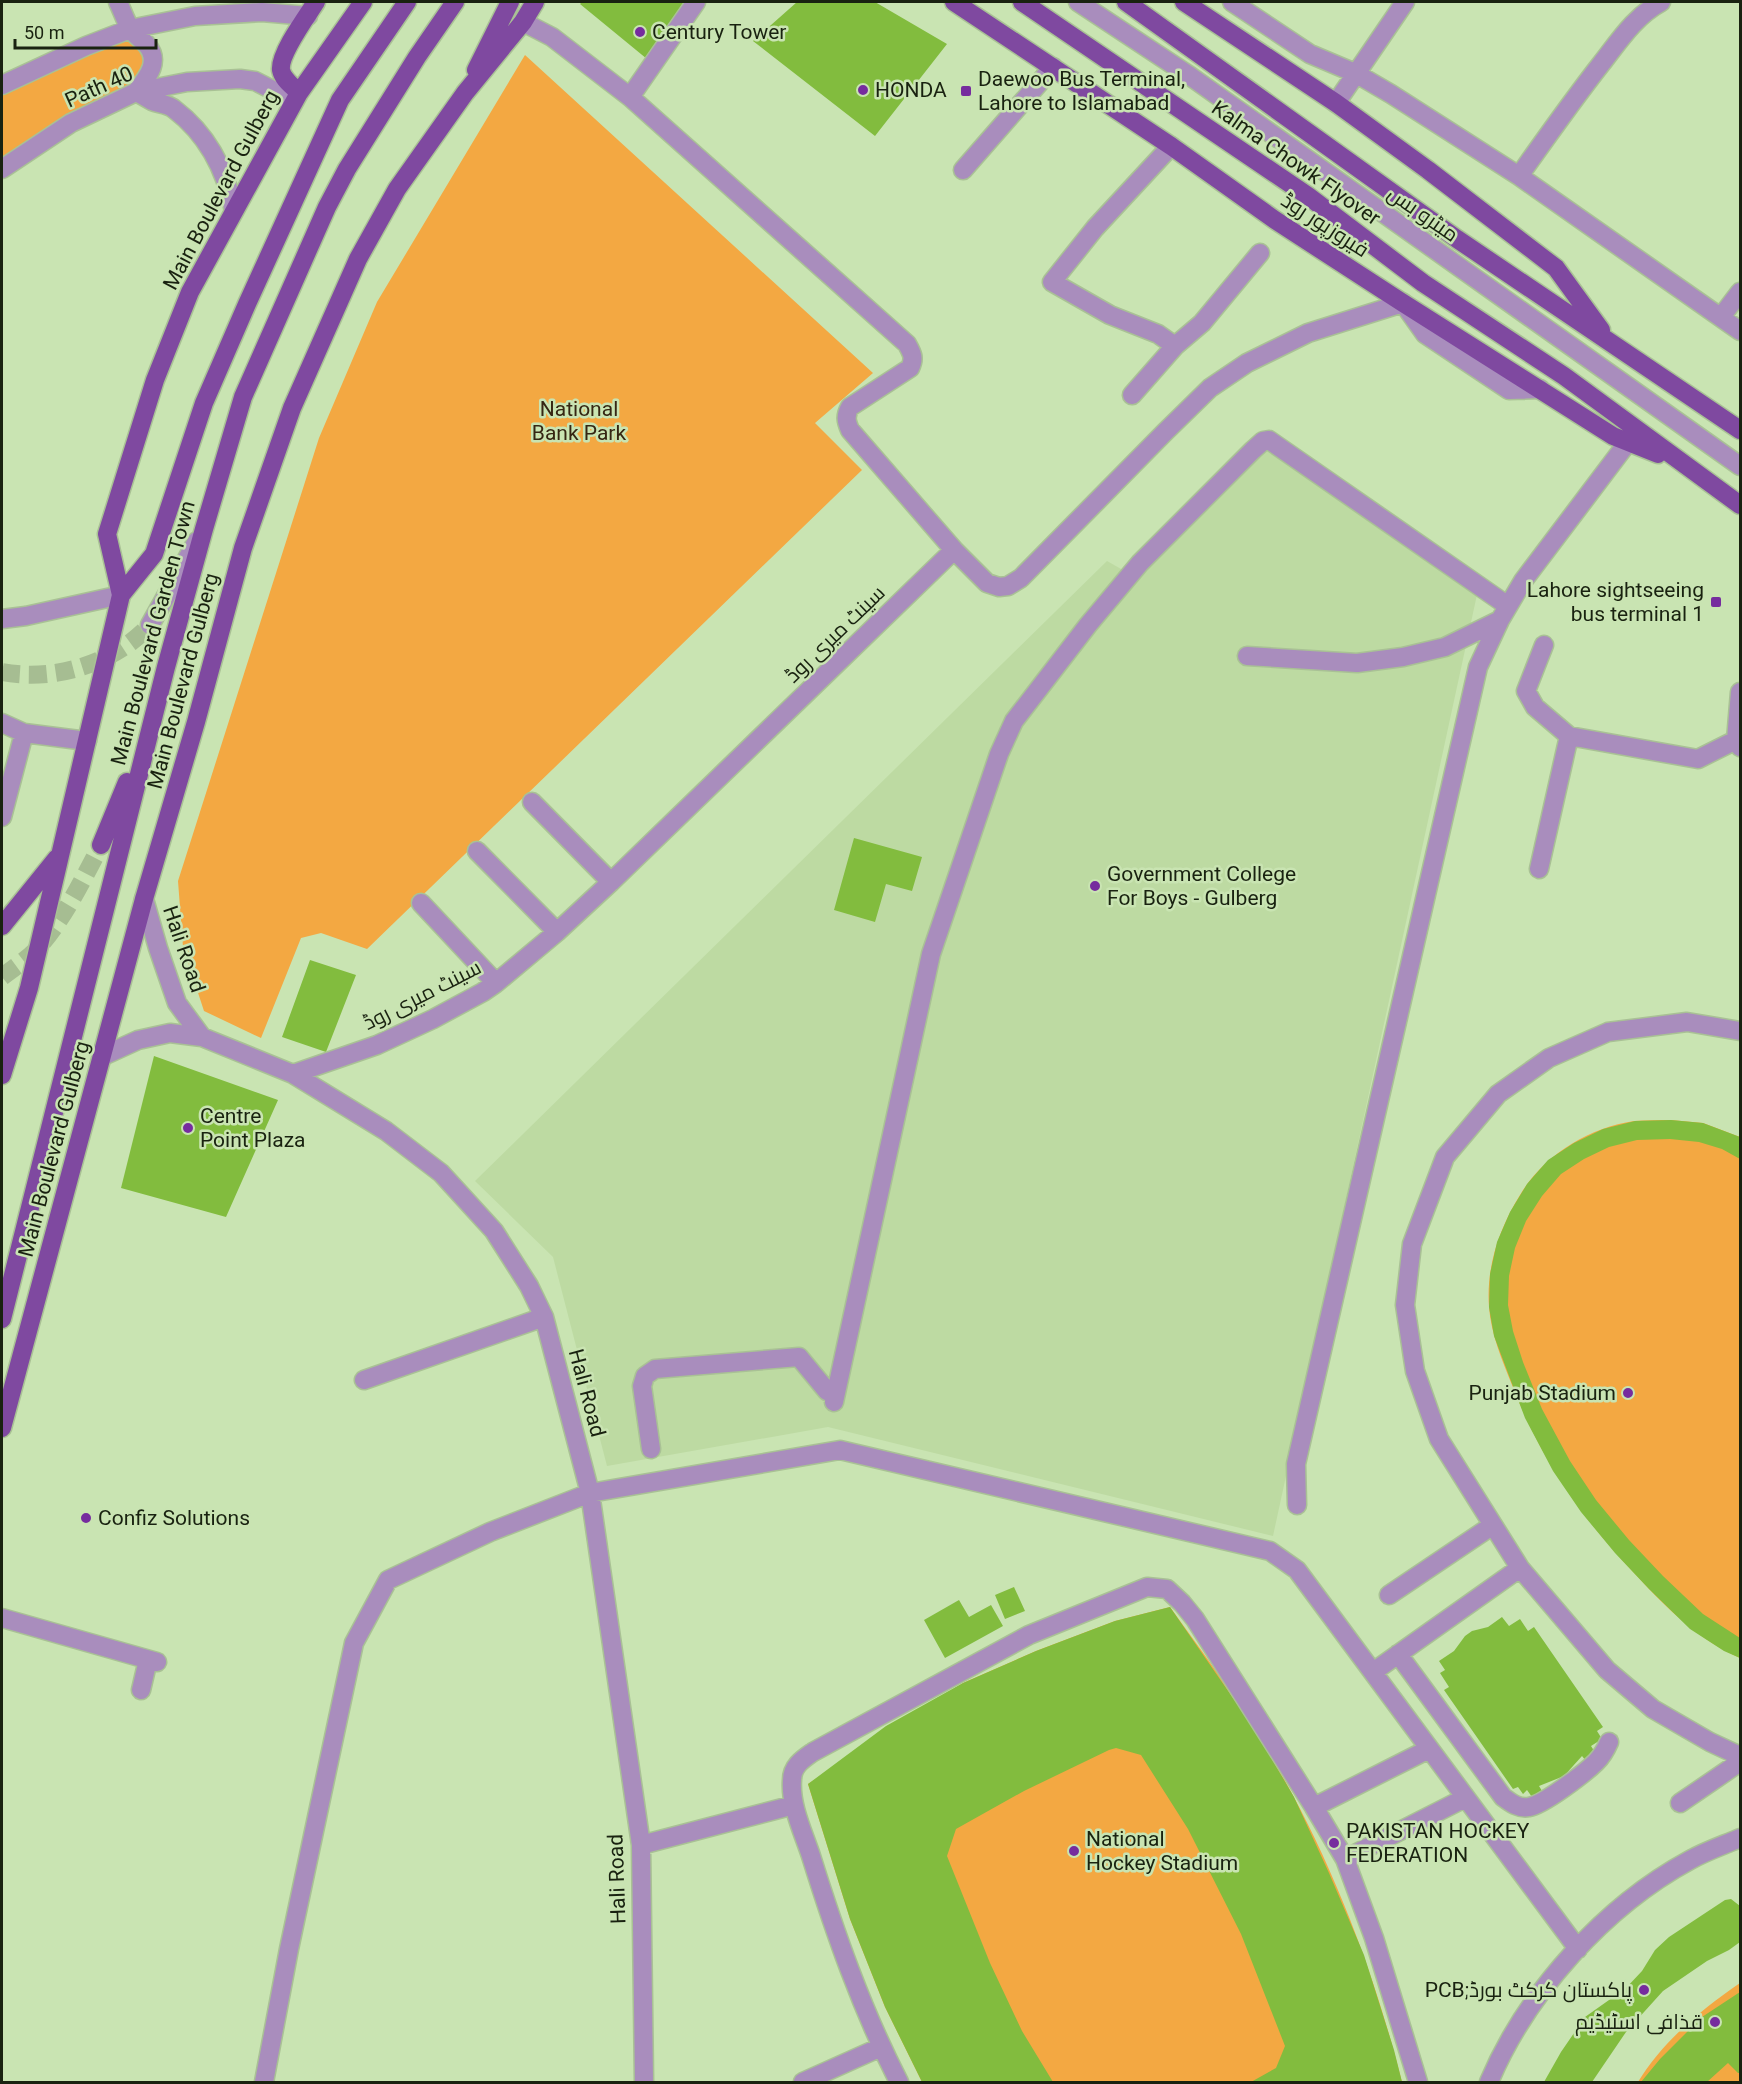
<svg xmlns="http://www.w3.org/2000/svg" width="1742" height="2084" font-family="Roboto,Cairo,sans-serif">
  <rect width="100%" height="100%" fill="#c9e4b2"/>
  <path fill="#bddaa2" d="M 1270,445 L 1478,590 L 1273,1536 L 828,1427 L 607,1466 L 553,1257 L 475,1181 L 1107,561 L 1137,578 Z"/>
  <path fill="#f3a842" d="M 118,34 L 149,47 L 149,77 L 2,169 L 2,85 Z
    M 525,55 L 873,373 L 815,423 L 862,470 L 367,949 L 321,933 L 301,938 L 261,1038 L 204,1011 L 183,947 L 178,881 L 319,438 L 377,302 Z
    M 1671,1120 L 1703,1123 L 1740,1137 L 1740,1658 C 1700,1640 1668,1610 1638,1577 C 1581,1517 1543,1463 1512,1385 C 1502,1360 1491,1334 1489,1307 C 1486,1267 1499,1229 1520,1195 C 1544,1155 1588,1128 1634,1121 C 1646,1120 1659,1120 1671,1120 Z
    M 1170,1607 C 1198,1646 1228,1686 1253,1727 C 1322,1835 1371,1959 1402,2082 L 922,2082 L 885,2007 L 850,1919 L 808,1784 L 963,1683 L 1036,1651 L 1115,1621 Z
    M 1740,1983 L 1740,2082 L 1638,2082 C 1663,2041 1701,2010 1740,1983 Z"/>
  <path fill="#82bc3e" d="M 582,2 L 688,2 L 647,59 L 580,4 Z
    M 797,2 L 875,2 L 947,44 L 875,136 L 753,41 Z
    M 854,838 L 922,857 L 912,891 L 886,884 L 875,922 L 834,910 Z
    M 310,960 L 356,975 L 326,1052 L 282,1037 Z
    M 154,1056 L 278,1100 L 226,1217 L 121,1188 Z
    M 1671,1120 L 1703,1123 L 1740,1137 L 1740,1159 L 1722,1149 L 1699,1142 L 1670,1139 L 1637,1140 L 1609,1147 L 1584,1159 L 1561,1174 L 1542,1196 L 1526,1221 L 1515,1248 L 1509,1276 L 1508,1305 L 1513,1331 L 1523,1362 L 1542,1409 L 1570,1461 L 1596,1500 L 1629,1540 L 1663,1576 L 1703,1614 L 1740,1638 L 1740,1658 L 1724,1651 L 1690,1629 L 1649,1589 L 1615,1553 L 1581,1512 L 1553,1471 L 1525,1418 L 1494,1336 L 1489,1307 L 1490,1274 L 1497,1242 L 1510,1212 L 1527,1184 L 1548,1160 L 1574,1143 L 1603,1129 L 1635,1121 Z
    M 1014,1587 L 1025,1611 L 1005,1619 L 995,1595 Z
    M 959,1600 L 969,1617 L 991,1605 L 1003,1626 L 945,1658 L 924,1620 Z
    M 1170,1607 L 1253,1727 L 1294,1797 L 1329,1873 L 1364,1955 L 1394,2050 L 1402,2082 L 1251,2082 L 1276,2068 L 1285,2046 L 1241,1934 L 1188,1829 L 1141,1755 L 1116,1748 L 1109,1750 L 1024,1791 L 956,1829 L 947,1856 L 990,1963 L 1022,2031 L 1053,2082 L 922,2082 L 885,2007 L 850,1919 L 808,1784 L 886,1726 L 963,1683 L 1036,1651 L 1115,1621 Z
    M 1502,1617 L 1509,1626 L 1520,1619 L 1528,1631 L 1534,1627 L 1603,1727 L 1597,1731 L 1602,1739 L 1591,1746 L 1596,1754 L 1586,1761 L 1582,1756 L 1564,1776 L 1539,1786 L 1542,1791 L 1532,1797 L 1527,1790 L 1523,1794 L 1518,1787 L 1513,1789 L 1444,1690 L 1449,1687 L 1440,1673 L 1445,1670 L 1439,1661 L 1454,1651 L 1465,1636 L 1472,1631 L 1488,1627 Z
    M 1731,1899 L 1740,1906 L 1740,1942 L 1729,1950 L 1707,1961 L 1663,1991 L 1626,2032 L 1592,2082 L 1544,2082 L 1561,2052 L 1585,2017 L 1626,1988 L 1642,1971 L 1655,1950 L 1669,1937 L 1725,1900 Z
    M 1740,1992 L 1740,2073 L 1738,2073 L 1728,2063 L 1707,2082 L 1641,2082 L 1660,2059 L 1702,2017 Z"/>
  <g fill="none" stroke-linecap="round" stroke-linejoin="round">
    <path stroke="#a6bd92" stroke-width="18" stroke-dasharray="18 9" stroke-linecap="butt" d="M 2,672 C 53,682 114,664 150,625"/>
    <path stroke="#a6bd92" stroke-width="18" stroke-dasharray="18 9" stroke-linecap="butt" d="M 2,977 C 12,969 25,961 35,951 C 63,921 82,881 101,845"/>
    <defs>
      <path id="minor" d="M 118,2 C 122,10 125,20 130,28 C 134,35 142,39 147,45 C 161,62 147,78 136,92 C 142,95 147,98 152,101 C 159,104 168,104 174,109 C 207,134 226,171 234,211
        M 1078,2 L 1190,76 L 1740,466
        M 1232,2 L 1310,54 L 1355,73 L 1391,94 L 1519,176 L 1740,331
        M 523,22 L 552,37 L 630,97 L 907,344 C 912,353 915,358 910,368 L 850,407 C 845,416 846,421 850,430 L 954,550 L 987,583 L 999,587 L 1008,586 L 1021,578 L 1165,432 L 1210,388 L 1247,363 L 1308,333 L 1403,303 L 1425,334 L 1509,390 L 1540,389
        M 2,85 L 86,46 L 130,29 L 195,16 L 262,12 L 308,16
        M 630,97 L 696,2
        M 1336,103 L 1405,2
        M 1171,146 L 1095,228 L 1052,282 L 1110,315 L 1158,334 L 1175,346 L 1202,323 L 1260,253
        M 2,169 L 71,123 L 136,92 L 187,82 L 240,79 L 255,81 L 294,101
        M 963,170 L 1053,67
        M 1519,176 C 1546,138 1572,101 1601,64 C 1619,41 1635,16 1661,2
        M 1721,317 L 1740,292
        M 1132,395 L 1175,346
        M 2,619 L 26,616 L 121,595
        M 150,625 L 197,541
        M 1544,645 L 1526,691 L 1535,707 L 1569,736 L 1698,759 L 1736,740
        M 1247,656 L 1357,663 L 1403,657 L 1445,647 L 1500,620
        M 1740,692 L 1736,740 L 1740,747
        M 2,723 L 24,733 L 87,741
        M 532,802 L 611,882
        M 2,817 L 24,733
        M 477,851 L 557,932
        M 1539,869 L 1569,736
        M 144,899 L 158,948 L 177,1003 L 202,1037 L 293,1074 L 386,1131 L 441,1173 L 494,1231 L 529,1286 L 544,1317 L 590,1493 L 641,1845 L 644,2082
        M 421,903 L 496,983
        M 1740,1031 L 1687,1022 L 1608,1032 L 1549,1058 L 1498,1094 L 1445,1157 L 1412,1244 L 1405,1305 L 1415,1371 L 1439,1439 L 1520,1568 L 1607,1670 L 1653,1709 L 1710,1742 L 1740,1756
        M 103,1056 L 138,1040 L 170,1033 L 202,1037
        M 293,1074 L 377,1045 L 433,1019 L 483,992 L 496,983 L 557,932 L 611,882 L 954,550
        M 364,1380 L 544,1317
        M 834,1402 L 931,954 L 999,754 L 1014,721 L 1088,625 L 1140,563 L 1253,450 L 1263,441 L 1269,440 L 1508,606
        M 651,1449 L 642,1386 L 645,1376 L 655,1369 L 799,1357 L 827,1391 L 835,1395
        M 1297,1505 L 1296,1464 L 1478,667 L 1500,620 L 1523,581 L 1628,442
        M 1389,1595 L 1493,1525
        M 2,1618 L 157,1662
        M 1398,1654 L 1503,1797 C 1511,1803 1519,1809 1529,1807 C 1543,1805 1585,1773 1596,1762 C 1602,1756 1606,1749 1609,1742
        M 1373,1672 L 1520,1568
        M 141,1690 L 148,1660
        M 1680,1803 L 1740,1762
        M 1314,1807 L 1345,1859
        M 641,1845 L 794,1805
        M 264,2082 L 289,1949 L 354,1643 L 388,1580 L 490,1532 L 590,1493 L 840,1450 L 1270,1551 L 1297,1570 L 1578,1949
        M 803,2082 L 881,2047
        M 899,2082 C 862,2010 835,1933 811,1856 C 803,1832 790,1805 792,1780 C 792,1766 803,1759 813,1752 L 1029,1635 L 1147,1587 L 1167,1589 L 1182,1603 L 1195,1619 L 1314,1807 L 1429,1749
        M 1418,2082 L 1374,1938 L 1345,1859 L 1465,1798
        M 1489,2082 C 1527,1992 1605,1906 1690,1860 C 1706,1851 1724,1845 1740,1838"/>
      <path id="major" d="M 954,2 L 1171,146 L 1275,220 L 1403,303 L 1613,436 L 1658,454
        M 1022,2 L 1308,196 L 1423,283 L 1564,376 L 1740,505
        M 1126,2 L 1457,239 L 1740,430
        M 1184,2 L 1336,103 L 1428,170 L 1556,268 L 1601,330
        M 476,70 L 510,2
        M 299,93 C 293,86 283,80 281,70 C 279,54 307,16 316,2
        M 121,595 L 154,554 L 204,403 L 247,304 L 340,100 L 407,2
        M 101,845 L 127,782
        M 2,926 L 57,858
        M 2,1075 L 29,988 L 121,595 L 107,534 L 155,380 L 190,292 L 299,93 L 363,2
        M 2,1319 L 166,667 L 204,529 L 243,397 L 327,207 L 347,169 L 417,57 L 455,2
        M 2,1428 L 144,899 L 196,722 L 243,548 L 292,408 L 358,259 L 397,189 L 465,93 L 523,22 L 535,2"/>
    </defs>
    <use href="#minor" stroke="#a9c195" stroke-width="21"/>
    <use href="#major" stroke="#a9c195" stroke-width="21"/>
    <use href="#minor" stroke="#a98dbd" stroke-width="18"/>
    <use href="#major" stroke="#7f49a0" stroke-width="18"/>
  </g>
  <g fill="#762c9e" stroke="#c9e4b2" stroke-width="2">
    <circle cx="640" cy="32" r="6"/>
    <circle cx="863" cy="90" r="6"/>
    <rect x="960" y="85" width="12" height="12" rx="3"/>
    <rect x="1710" y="596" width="12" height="12" rx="3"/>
    <circle cx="1095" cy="886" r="6"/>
    <circle cx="188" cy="1128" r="6"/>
    <circle cx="1628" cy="1393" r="6"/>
    <circle cx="86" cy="1518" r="6"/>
    <circle cx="1334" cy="1843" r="6"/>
    <circle cx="1074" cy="1851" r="6"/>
    <circle cx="1644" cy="1990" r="6"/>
    <circle cx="1715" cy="2022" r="6"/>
  </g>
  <g text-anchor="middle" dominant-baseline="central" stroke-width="5" stroke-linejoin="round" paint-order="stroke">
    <g font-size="21" fill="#192210" stroke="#c9e4b2" text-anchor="start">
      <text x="652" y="32">Century Tower</text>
      <text x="978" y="79">Daewoo Bus Terminal,<tspan x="978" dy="24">Lahore to Islamabad</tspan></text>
      <text x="875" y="90">HONDA</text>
      <text x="1704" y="590" text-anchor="end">Lahore sightseeing<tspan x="1704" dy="24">bus terminal 1</tspan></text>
      <text x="1107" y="874">Government College<tspan x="1107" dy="24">For Boys - Gulberg</tspan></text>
      <text x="200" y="1116">Centre<tspan x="200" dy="24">Point Plaza</tspan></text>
      <text x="1616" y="1393" text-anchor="end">Punjab Stadium</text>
      <text x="98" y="1518">Confiz Solutions</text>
      <text x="1346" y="1831">PAKISTAN HOCKEY<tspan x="1346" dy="24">FEDERATION</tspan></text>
      <text x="1086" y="1839">National<tspan x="1086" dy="24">Hockey Stadium</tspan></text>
      <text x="1632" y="1990" text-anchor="end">PCB;پاکستان کرکٹ بورڈ</text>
      <text x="1703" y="2022" text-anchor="end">قذافی اسٹیڈیم</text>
    </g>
    <g font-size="21" fill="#192210" stroke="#c9e4b2">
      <text transform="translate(99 87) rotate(-24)">Path 40</text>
      <text transform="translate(1296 163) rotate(35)">Kalma Chowk Flyover</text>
      <text transform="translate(221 190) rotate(-62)">Main Boulevard Gulberg</text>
      <text transform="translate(1423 214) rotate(35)">میٹرو بس</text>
      <text transform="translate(1325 225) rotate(33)">فیروزپور روڈ</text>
      <text transform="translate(153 633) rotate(-75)">Main Boulevard Garden Town</text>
      <text transform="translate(835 634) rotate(-44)">سینٹ میری روڈ</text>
      <text transform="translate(183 681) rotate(-75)">Main Boulevard Gulberg</text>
      <text transform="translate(184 949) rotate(71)">Hali Road</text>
      <text transform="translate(422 995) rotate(-27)">سینٹ میری روڈ</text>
      <text transform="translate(54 1149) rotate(-75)">Main Boulevard Gulberg</text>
      <text transform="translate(587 1393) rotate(75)">Hali Road</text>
      <text transform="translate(617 1879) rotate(-92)">Hali Road</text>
    </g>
    <g font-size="21" fill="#362613" stroke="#c9e4b2">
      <text x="579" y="409">National<tspan x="579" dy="24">Bank Park</tspan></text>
    </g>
  </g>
  <rect width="1742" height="2084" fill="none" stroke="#192210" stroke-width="6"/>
  <path d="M15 39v9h141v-9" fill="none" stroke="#192210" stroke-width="3"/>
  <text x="24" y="39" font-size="18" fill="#192210" stroke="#c9e4b2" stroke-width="4.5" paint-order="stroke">50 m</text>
</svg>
